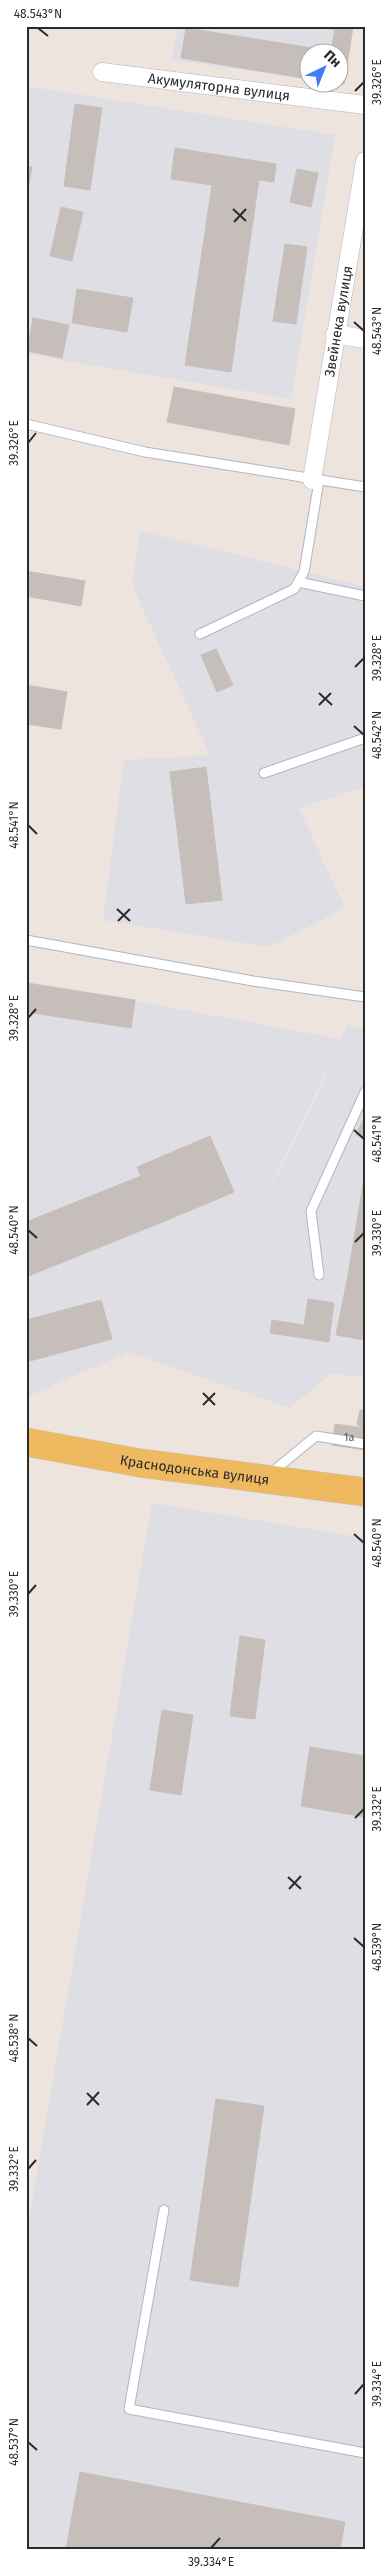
<svg xmlns="http://www.w3.org/2000/svg" width="391" height="2575" font-family="'Fira Sans',sans-serif">
  <rect width="100%" height="100%" fill="#ede4de"/>
  <path fill="#dfdee5" fill-rule="evenodd" d="M 175,26 L 353,26 L 344,84 L 332,83 L 338,82 L 338,52 L 308,52 L 308,79 L 172,60 L 178,27 Z
    M 26,86 L 335,135 L 291,399 L 26,354 Z
    M 140,531 L 365,587 L 365,787 L 299,808 L 345,908 L 269,947 L 103,920 L 124,760 L 210,755 L 132,585 Z
    M 26,981 L 341,1039 L 347,1026 L 365,1029 L 365,1378 L 332,1373 L 289,1408 L 129,1352 L 26,1397 ZM 335,1053 L 316,1100 L 271,1186 L 270,1186 Z
    M 152,1503 L 365,1538 L 365,2549 L 26,2549 L 26,2237 Z"/>
  <path fill="#c5beba" stroke="#c8c0b7" d="M 315,26 L 353,26 L 352,33 Z
    M 186,28 L 331,51 L 335,30 L 352,33 L 344,84 L 334,82 L 338,82 L 338,52 L 308,52 L 308,79 L 181,58 Z
    M 75,104 L 102,108 L 90,190 L 64,186 Z
    M 175,148 L 276,164 L 274,182 L 259,180 L 231,372 L 185,365 L 212,185 L 171,179 Z
    M 26,166 L 32,167 L 26,198 Z
    M 297,169 L 318,173 L 311,207 L 290,202 Z
    M 61,207 L 83,212 L 72,261 L 50,256 Z
    M 285,244 L 307,247 L 296,324 L 273,321 Z
    M 77,289 L 133,298 L 127,332 L 72,323 Z
    M 33,318 L 69,325 L 62,358 L 27,351 Z
    M 174,387 L 295,409 L 289,445 L 167,422 Z
    M 26,571 L 85,581 L 81,606 L 26,596 Z
    M 216,649 L 233,685 L 217,692 L 201,655 Z
    M 26,685 L 67,692 L 61,729 L 26,724 Z
    M 206,767 L 222,900 L 186,904 L 170,772 Z
    M 26,983 L 135,1000 L 131,1028 L 26,1012 Z
    M 365,1116 L 365,1138 L 356,1135 Z
    M 210,1136 L 234,1192 L 160,1223 L 137,1167 Z
    M 141,1176 L 160,1223 L 26,1277 L 26,1222 Z
    M 363,1184 L 365,1185 L 365,1278 L 348,1275 Z
    M 348,1275 L 365,1278 L 365,1340 L 336,1335 Z
    M 308,1299 L 334,1303 L 329,1342 L 270,1333 L 272,1320 L 304,1325 Z
    M 101,1300 L 112,1339 L 26,1362 L 26,1320 Z
    M 360,1410 L 365,1410 L 365,1427 L 357,1425 Z
    M 335,1424 L 365,1428 L 365,1450 L 332,1445 Z
    M 240,1636 L 265,1640 L 255,1719 L 230,1716 Z
    M 162,1710 L 193,1715 L 181,1795 L 150,1790 Z
    M 310,1747 L 365,1756 L 365,1817 L 301,1806 Z
    M 216,2099 L 264,2106 L 238,2287 L 190,2280 Z
    M 80,2472 L 345,2522 L 340,2549 L 66,2549 Z"/>
  <g fill="none" stroke-linecap="round" stroke-linejoin="round">
    <defs>
      <path id="lane" d="M 26,424 L 145,452 L 365,487
        M 298,582 L 365,596
        M 200,634 L 294,589 L 304,572 L 319,481
        M 264,773 L 365,738
        M 26,940 L 253,981 L 365,997
        M 319,1275 L 311,1211 L 365,1092
        M 271,1473 L 316,1436 L 365,1444
        M 164,2210 L 129,2409 L 365,2453"/>
      <g id="street">
        <path id="s1" d="M 102,72 L 365,105"/>
        <path d="M 335,334 L 365,339"/>
        <path id="s2" d="M 312,480 L 365,161"/>
      </g>
      <g id="primary">
        <path id="s3" d="M 26,1442 L 140,1463 L 365,1492"/>
      </g>
    </defs>
    <use href="#lane" stroke="#b1b5bf" stroke-width="11"/>
    <use href="#street" stroke="#b1b5bf" stroke-width="19"/>
    <use href="#primary" stroke="#c4c4c4" stroke-width="29"/>
    <use href="#lane" stroke="#fff" stroke-width="9"/>
    <use href="#street" stroke="#fff" stroke-width="18"/>
    <use href="#primary" stroke="#efb960" stroke-width="28"/>
  </g>
  <path fill="none" stroke="#2b2b2b" stroke-width="2" d="M 38,28 L 48,36M 355,91 L 364,82M 233,209 L 246,221M 234,222 L 246,209M 354,322 L 364,331M 28,443 L 36,433M 355,667 L 364,658M 319,693 L 332,705M 319,705 L 331,693M 354,726 L 364,735M 28,825 L 37,834M 117,909 L 130,921M 118,921 L 130,909M 28,1018 L 36,1009M 354,1130 L 364,1139M 28,1230 L 37,1238M 355,1242 L 364,1233M 203,1393 L 215,1405M 203,1405 L 215,1393M 354,1534 L 364,1543M 28,1594 L 36,1585M 355,1818 L 364,1809M 288,1877 L 301,1889M 289,1889 L 301,1876M 354,1938 L 364,1947M 28,2038 L 37,2046M 87,2093 L 99,2105M 87,2105 L 99,2092M 28,2169 L 36,2160M 355,2394 L 364,2384M 28,2442 L 37,2450M 211,2548 L 220,2538"/>
  <g text-anchor="middle" dominant-baseline="central" stroke-width="5" stroke-linejoin="round" paint-order="stroke">
    <g font-size="11" fill="#52504f">
      <text x="349" y="1437">1а</text>
    </g>
    <g font-size="14" fill="#2b2b2b" stroke="#fff">
      <text stroke="none"><textPath href="#s1" startOffset="118">Акумуляторна вулиця</textPath></text>
      <text stroke="none"><textPath href="#s2" startOffset="161">Звейнека вулиця</textPath></text>
      <text stroke="none"><textPath href="#s3" startOffset="171">Краснодонська вулиця</textPath></text>
    </g>
  </g>
  <rect width="391" height="2575" fill="none" stroke="#ffffff" stroke-width="55"/>
  <g transform="translate(324 68) rotate(43)"><circle r="24" fill="#ffffff" stroke="#aaaaaa"/>
  <path d="M0-4L9 19L0 12L-9 19Z" fill="#407cf7"/>
  <text y="-8" font-size="14" font-weight="bold" text-anchor="middle" fill="#2b2b2b">Пн</text>
  </g>
  <rect x="28" y="28" width="336" height="2520" fill="none" stroke="#2b2b2b" stroke-width="2"/>
  <g font-size="12" text-anchor="middle" fill="#2b2b2b">
    <text x="38" y="18">48.543°N</text>
    <text transform="translate(377 82) rotate(-90)" y="4">39.326°E</text>
    <text transform="translate(377 331) rotate(-90)" y="4">48.543°N</text>
    <text transform="translate(14 443) rotate(-90)" y="4">39.326°E</text>
    <text transform="translate(377 658) rotate(-90)" y="4">39.328°E</text>
    <text transform="translate(377 735) rotate(-90)" y="4">48.542°N</text>
    <text transform="translate(14 825) rotate(-90)" y="4">48.541°N</text>
    <text transform="translate(14 1018) rotate(-90)" y="4">39.328°E</text>
    <text transform="translate(377 1139) rotate(-90)" y="4">48.541°N</text>
    <text transform="translate(14 1230) rotate(-90)" y="4">48.540°N</text>
    <text transform="translate(377 1233) rotate(-90)" y="4">39.330°E</text>
    <text transform="translate(377 1543) rotate(-90)" y="4">48.540°N</text>
    <text transform="translate(14 1594) rotate(-90)" y="4">39.330°E</text>
    <text transform="translate(377 1809) rotate(-90)" y="4">39.332°E</text>
    <text transform="translate(377 1947) rotate(-90)" y="4">48.539°N</text>
    <text transform="translate(14 2038) rotate(-90)" y="4">48.538°N</text>
    <text transform="translate(14 2169) rotate(-90)" y="4">39.332°E</text>
    <text transform="translate(377 2384) rotate(-90)" y="4">39.334°E</text>
    <text transform="translate(14 2442) rotate(-90)" y="4">48.537°N</text>
    <text x="211" y="2566">39.334°E</text>
  </g>
</svg>
